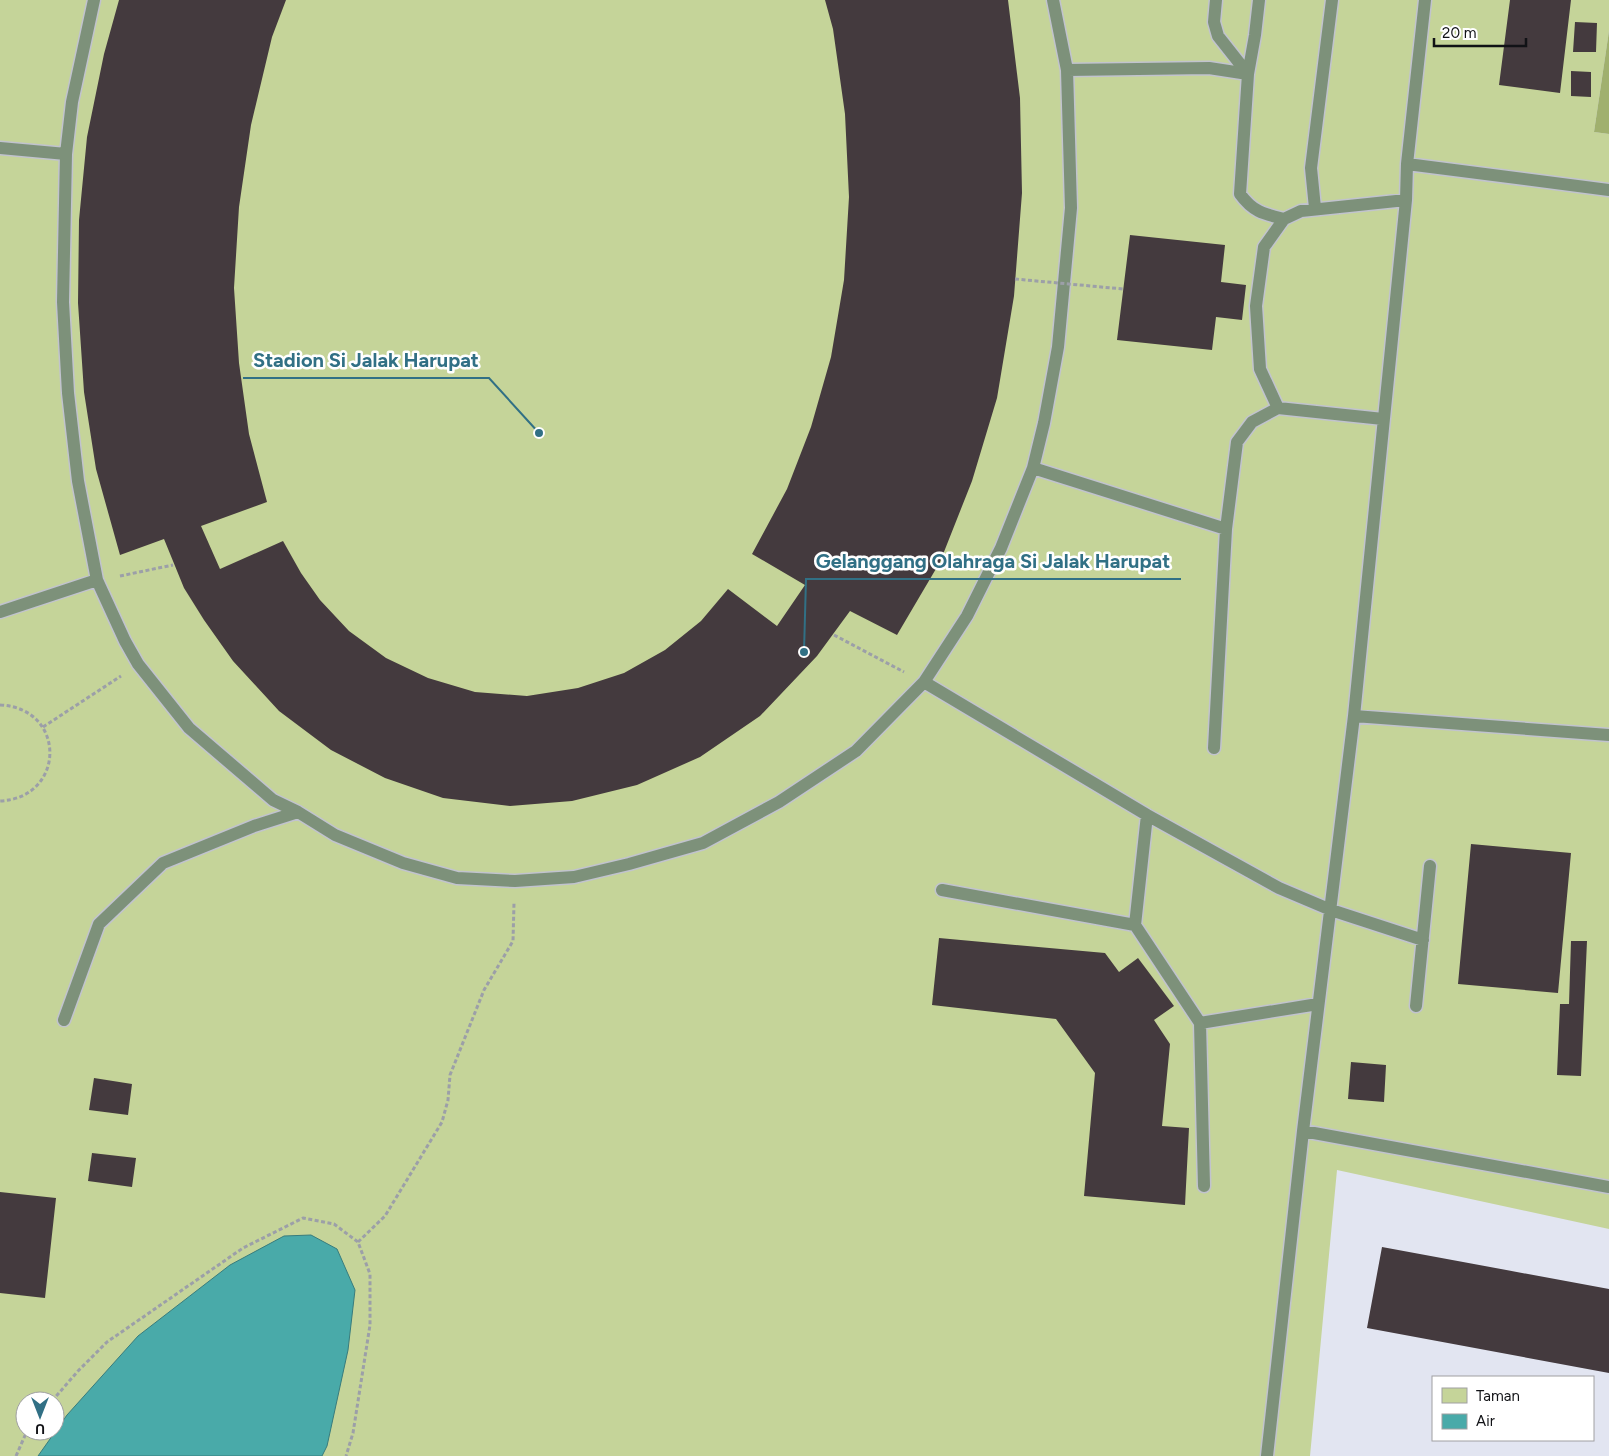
<svg xmlns="http://www.w3.org/2000/svg" width="1609" height="1456" font-family="Figtree,sans-serif">
  <rect width="100%" height="100%" fill="#e2e5f1"/>
  <path fill="#c5d499" fill-rule="evenodd" d="M 0,0 L 1609,0 L 1609,31 L 1594,132 L 1609,134 L 1609,1229 L 1337,1170 L 1310,1456 L 0,1456 ZM 25,1401 L 55,1401 L 55,1431 L 25,1431 Z"/>
  <path fill="#a0b06e" d="M 1609,31 L 1609,134 L 1594,132 Z"/>
  <path fill="#49aaa9" stroke="#387c7d" d="M 311,1235 L 337,1249 L 355,1290 L 348,1350 L 327,1446 L 322,1456 L 38,1456 L 67,1415 L 138,1336 L 230,1265 L 284,1236 Z"/>
  <path fill="#443a3e" d="M 119,0 L 286,0 L 272,37 L 251,125 L 239,207 L 234,288 L 239,363 L 249,434 L 267,502 L 201,526 L 220,569 L 283,541 L 301,573 L 320,600 L 349,631 L 386,658 L 428,678 L 475,692 L 527,696 L 578,688 L 624,673 L 665,650 L 701,621 L 728,589 L 777,626 L 805,585 L 752,554 L 787,489 L 811,427 L 831,357 L 844,280 L 849,197 L 845,114 L 833,29 L 825,0 L 1008,0 L 1020,98 L 1022,193 L 1014,296 L 997,398 L 972,481 L 940,562 L 897,635 L 850,611 L 817,656 L 760,716 L 700,757 L 637,785 L 572,801 L 510,806 L 443,798 L 385,778 L 331,750 L 279,711 L 233,661 L 204,620 L 184,588 L 164,539 L 120,555 L 96,469 L 84,392 L 78,303 L 79,220 L 87,137 L 104,54 Z
    M 1510,0 L 1571,0 L 1560,93 L 1499,85 Z
    M 1575,22 L 1597,23 L 1596,52 L 1573,52 Z
    M 1571,71 L 1591,72 L 1591,97 L 1571,96 Z
    M 1130,235 L 1225,245 L 1221,282 L 1246,285 L 1242,320 L 1216,317 L 1212,350 L 1117,340 Z
    M 1471,844 L 1571,853 L 1558,993 L 1458,984 Z
    M 939,938 L 1105,953 L 1119,972 L 1138,958 L 1174,1006 L 1154,1020 L 1170,1044 L 1162,1126 L 1189,1128 L 1185,1205 L 1084,1196 L 1095,1073 L 1056,1019 L 932,1005 Z
    M 1571,941 L 1587,941 L 1581,1076 L 1557,1075 L 1560,1004 L 1569,1004 Z
    M 1351,1062 L 1386,1065 L 1384,1102 L 1348,1099 Z
    M 94,1078 L 132,1084 L 128,1115 L 89,1110 Z
    M 92,1153 L 136,1158 L 132,1187 L 88,1181 Z
    M 0,1192 L 56,1198 L 45,1298 L 0,1293 Z
    M 1382,1247 L 1609,1289 L 1609,1373 L 1367,1328 Z"/>
  <g fill="none" stroke-linecap="round" stroke-linejoin="round">
    <defs>
      <path id="service" d="M 94,0 L 72,102 L 66,154 L 63,302 L 68,393 L 78,481 L 97,580 L 125,641 L 138,664 L 189,728 L 273,800 L 298,812 L 335,835 L 403,863 L 457,878 L 515,881 L 574,877 L 629,864 L 703,843 L 779,802 L 856,751 L 924,682 L 967,616 L 1001,548 L 1033,468 L 1044,423 L 1058,347 L 1071,208 L 1067,70 L 1053,0
        M 1216,0 L 1214,22 L 1218,36 L 1248,74
        M 1259,0 L 1255,35 L 1248,74 L 1240,194 C 1253,212 1264,214 1284,219
        M 1067,70 L 1209,68 L 1248,74
        M 0,148 L 66,154
        M 1407,164 L 1609,190
        M 1315,208 L 1311,168 L 1332,0
        M 1278,408 L 1260,369 L 1256,306 L 1264,247 L 1284,219 L 1301,211 L 1406,200
        M 1033,468 L 1226,529
        M 0,612 L 97,580
        M 924,682 L 1147,815 L 1279,888 L 1331,910 L 1423,940
        M 1354,716 L 1609,735
        M 1214,748 L 1226,529 L 1237,442 L 1252,422 L 1278,408 L 1383,419
        M 1147,815 L 1135,925 L 1200,1023 L 1204,1186
        M 942,890 L 1135,925
        M 1416,1006 L 1430,866
        M 64,1020 L 99,924 L 163,863 L 254,826 L 298,812
        M 1200,1023 L 1318,1004
        M 1303,1131 L 1609,1187
        M 1267,1456 L 1303,1131 L 1354,716 L 1406,200 L 1407,164 L 1425,0"/>
    </defs>
    <use href="#service" stroke="#c1c3ce" stroke-width="15"/>
    <path stroke="#9c9fa8" stroke-width="3" stroke-dasharray="4 2.5" stroke-linecap="butt" d="M 120,576 L 173,565
      M 834,635 L 904,672
      M 0,705 C 67,708 66,798 0,801
      M 43,727 L 121,676
      M 358,1242 L 385,1216 L 442,1122 L 448,1100 L 450,1075 L 484,990 L 513,941 L 514,903
      M 52,1401 L 78,1371 L 107,1342 L 243,1248 L 303,1218 L 334,1224 L 358,1242 L 370,1274 L 370,1325 L 353,1433 L 346,1456
      M 16,1456 L 27,1431"/>
    <use href="#service" stroke="#7d917a" stroke-width="12"/>
    <path stroke="#9c9fa8" stroke-width="3" stroke-dasharray="4 2.5" stroke-linecap="butt" d="M 1015,279 L 1123,289"/>
  </g>
  <path fill="none" stroke="#317085" stroke-width="2" d="M539 433L489 378H243M804 652L806 579H1181"/>
  <g fill="#317085" stroke="#fff" stroke-width="2">
    <circle cx="539" cy="433" r="5"/>
    <circle cx="804" cy="652" r="5"/>
  </g>
  <g font-size="20" text-anchor="middle" font-weight="bold" fill="#317085" stroke="#fff" stroke-width="5" stroke-linejoin="round" paint-order="stroke">
    <text x="366" y="367">Stadion Si Jalak Harupat</text>
    <text x="993" y="568">Gelanggang Olahraga Si Jalak Harupat</text>
  </g>
  <rect x="1432" y="1376" width="162" height="65" fill="#ffffff" stroke="#a0a0a2"/>
  <rect x="1442" y="1388" width="25" height="15" fill="#c5d499" stroke="#a0a0a2"/>
  <text x="1476" y="1401" font-size="15" fill="#111216">Taman</text>
  <rect x="1442" y="1414" width="25" height="15" fill="#49aaa9" stroke="#a0a0a2"/>
  <text x="1476" y="1426" font-size="15" fill="#111216">Air</text>
  <g transform="translate(40 1416) rotate(180)"><circle r="24" fill="#ffffff" stroke="#a0a0a2"/>
  <path d="M0-4L9 19L0 12L-9 19Z" fill="#317085"/>
  <text y="-8" font-size="14" font-weight="bold" text-anchor="middle" fill="#111216">U</text>
  </g>
  <path d="M1434 38v8h92v-8" fill="none" stroke="#111216" stroke-width="2.5"/>
  <text x="1442" y="38" font-size="15" fill="#111216" stroke="#ffffff" stroke-width="4" paint-order="stroke">20 m</text>
</svg>
